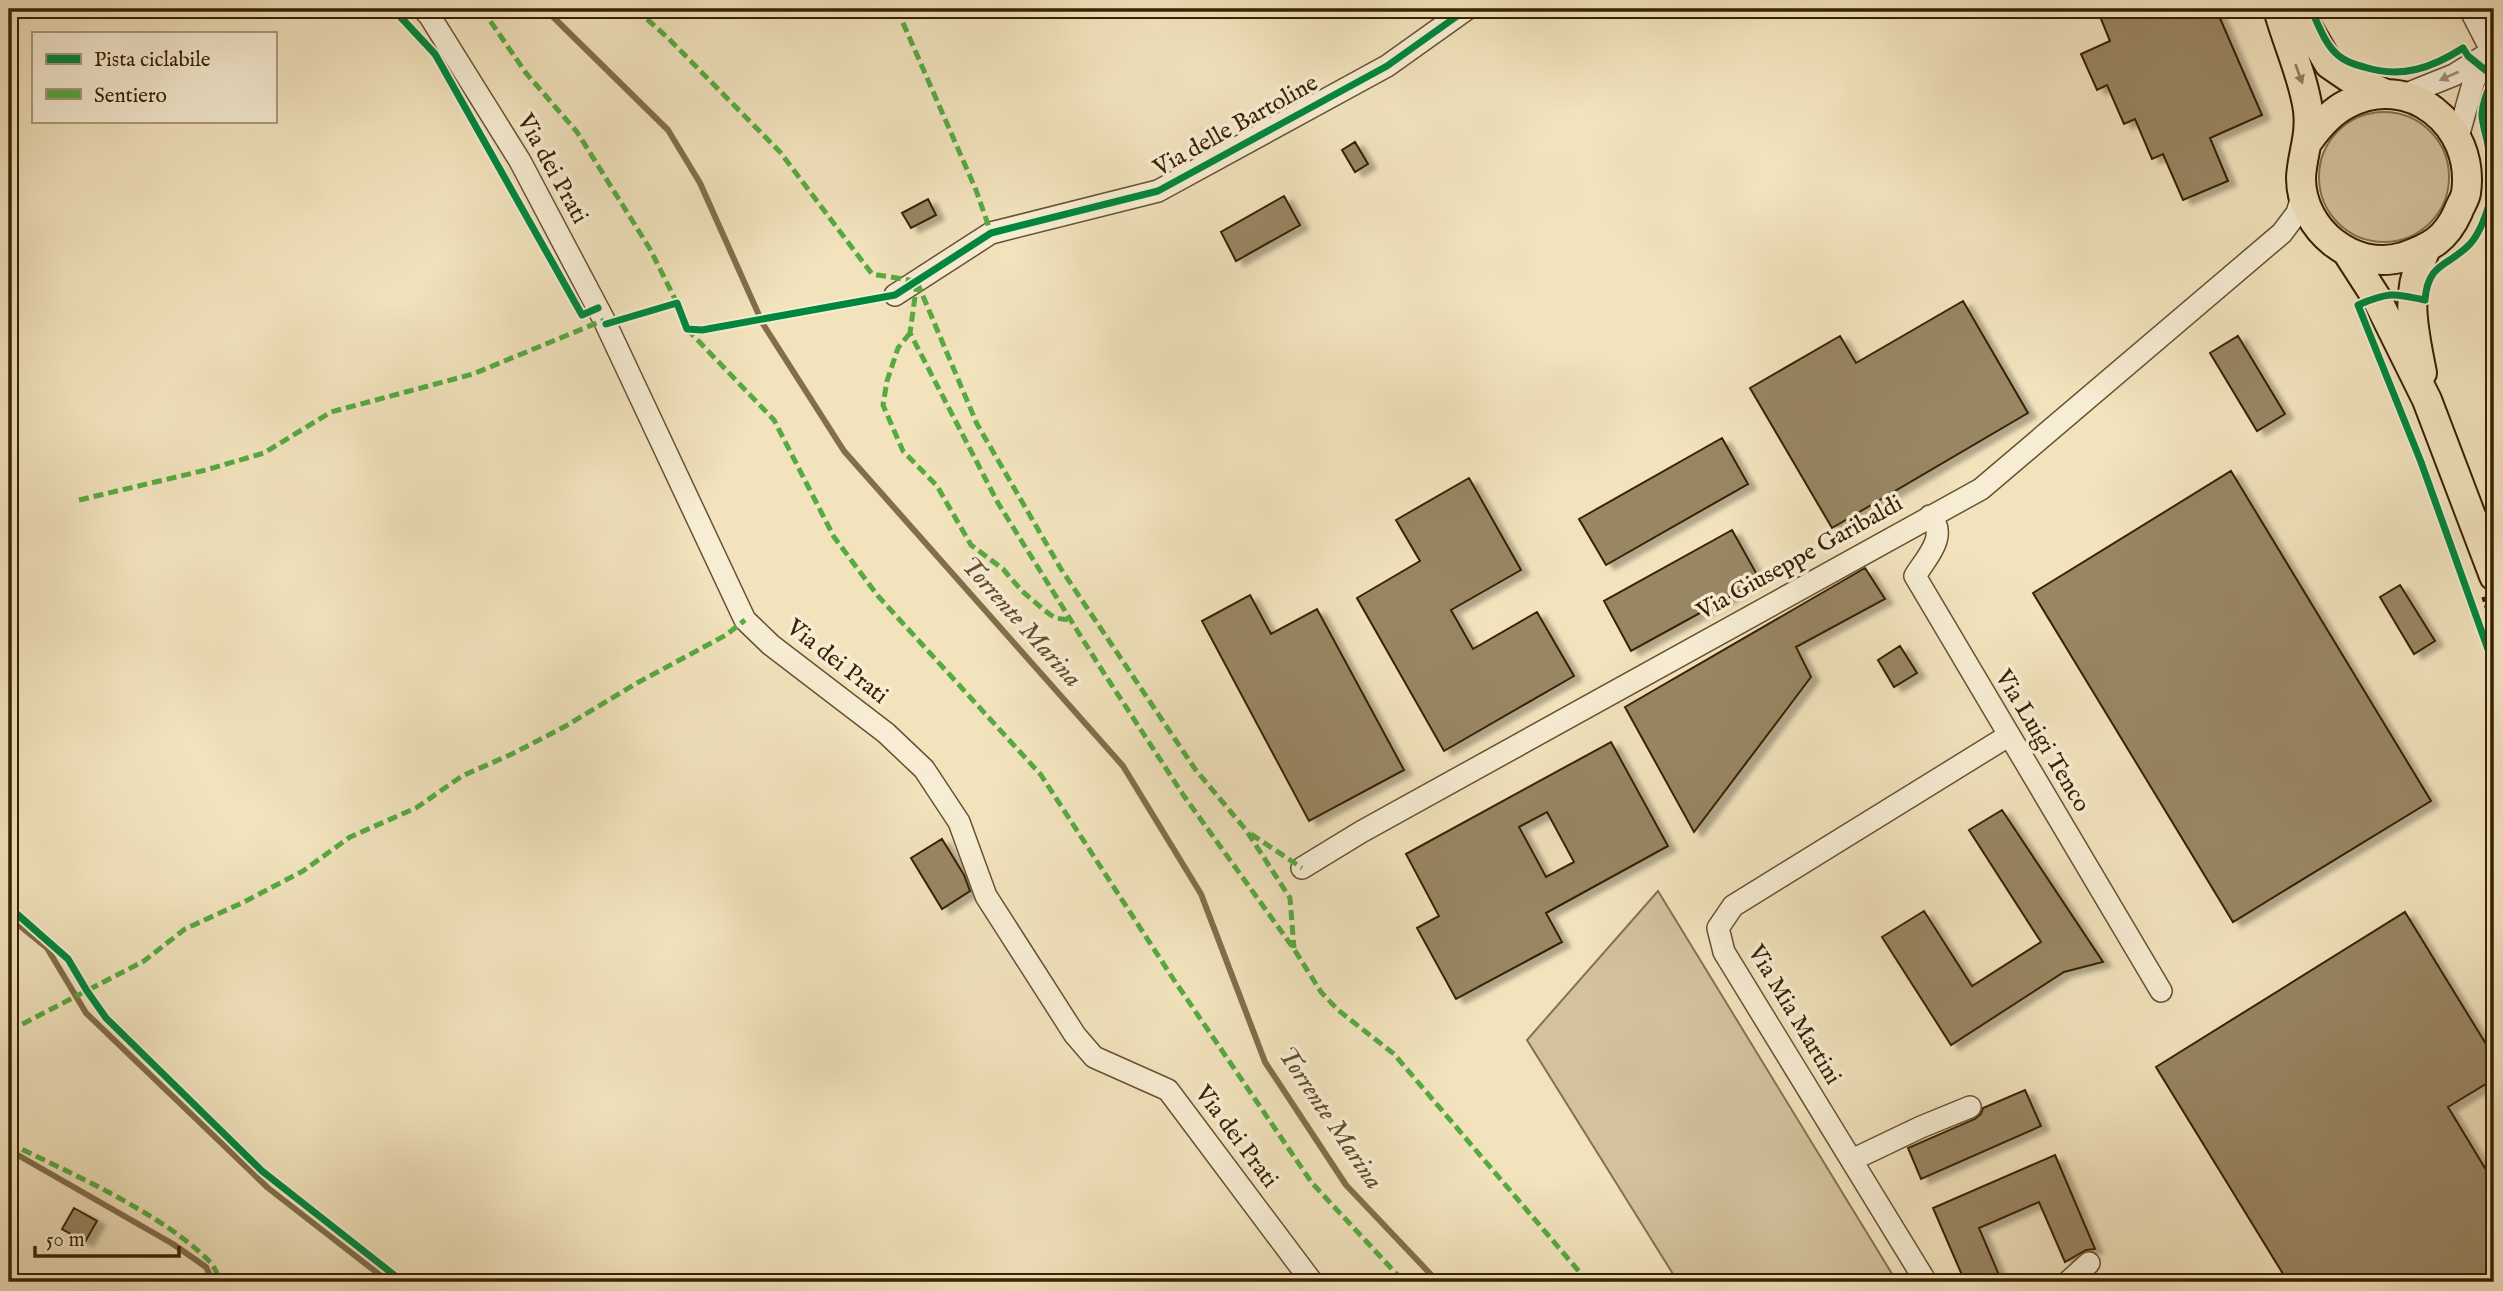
<svg xmlns="http://www.w3.org/2000/svg" width="2503" height="1291" font-family="'IM FELL English',serif">
  <defs>
    <filter id="shadow"><feDropShadow dx="8" dy="4.5" stdDeviation="2" flood-color="#0004"/></filter>
  </defs>
  <rect width="100%" height="100%" fill="#f2e3bd"/>
  <filter id="stains"><feTurbulence type="fractalNoise" baseFrequency=".00286" numOctaves="4"/><feColorMatrix values="0 0 0 0 .2 0 0 0 0 .09 0 0 0 0 .02 0 0 0 .5 -.17"/></filter>
  <radialGradient id="worn" r=".72"><stop offset=".6" stop-color="#630" stop-opacity="0"/><stop offset="1" stop-color="#630" stop-opacity=".3"/></radialGradient>
  <path fill="#d3c29d" stroke="#86724f" stroke-width="2" d="M2319 177a65 65 0 1 1 130 0a65 65 0 1 1-130 0Z
    M 1658,891 L 1897,1282 L 1678,1282 L 1527,1040 Z"/>
  <g fill="none" stroke-linecap="round" stroke-linejoin="round">
    <path stroke="#826e4b" stroke-width="6" d="M 545,9 L 668,130 L 700,183 L 763,324 L 844,451 L 1123,766 L 1201,894 L 1265,1062 L 1346,1185 L 1438,1282
      M 9,917 L 47,948 L 86,1013 L 268,1188 L 389,1282
      M 9,1150 L 173,1244 L 206,1267 L 213,1282"/>
  </g>
  <path fill="#998663" stroke="#392101" stroke-width="2" fill-rule="evenodd" filter="url(#shadow)" d="M 2097,9 L 2171,9 L 2174,15 L 2189,9 L 2216,9 L 2262,115 L 2210,138 L 2228,181 L 2183,200 L 2163,154 L 2152,159 L 2135,119 L 2124,124 L 2107,85 L 2097,90 L 2081,54 L 2110,41 Z
    M 1355,142 L 1368,164 L 1355,172 L 1342,150 Z
    M 1284,196 L 1300,225 L 1236,261 L 1221,232 Z
    M 928,199 L 936,215 L 911,228 L 902,213 Z
    M 1963,301 L 2028,413 L 1832,528 L 1750,388 L 1840,336 L 1856,363 Z
    M 2238,336 L 2285,414 L 2257,431 L 2210,353 Z
    M 1722,438 L 1748,484 L 1606,565 L 1579,519 Z
    M 2231,471 L 2431,801 L 2233,922 L 2033,593 Z
    M 1469,478 L 1521,570 L 1451,610 L 1473,649 L 1537,612 L 1574,676 L 1444,751 L 1357,598 L 1420,561 L 1396,520 Z
    M 1732,530 L 1760,580 L 1631,651 L 1604,601 Z
    M 1865,568 L 1885,599 L 1796,647 L 1811,677 L 1694,832 L 1625,707 Z
    M 2400,585 L 2435,641 L 2414,654 L 2380,597 Z
    M 1250,595 L 1271,634 L 1317,609 L 1404,770 L 1309,821 L 1202,621 Z
    M 1900,646 L 1917,673 L 1894,687 L 1878,660 Z
    M 1611,742 L 1668,846 L 1546,913 L 1562,942 L 1456,999 L 1417,928 L 1439,916 L 1406,854 ZM 1547,812 L 1574,862 L 1546,877 L 1519,827 Z
    M 2002,810 L 2103,962 L 2064,972 L 1951,1045 L 1882,937 L 1924,911 L 1972,986 L 2041,942 L 1969,830 Z
    M 942,839 L 964,875 L 970,891 L 942,909 L 911,858 Z
    M 2405,912 L 2494,1057 L 2494,1079 L 2448,1107 L 2494,1183 L 2494,1282 L 2288,1282 L 2156,1067 Z
    M 2025,1090 L 2041,1126 L 1921,1179 L 1908,1148 L 1975,1119 L 1981,1114 L 1983,1108 Z
    M 2055,1155 L 2095,1249 L 2086,1250 L 2065,1262 L 2039,1202 L 1979,1228 L 2002,1282 L 1965,1282 L 1933,1208 Z
    M 74,1208 L 97,1221 L 85,1242 L 62,1229 Z"/>
  <g fill="none" stroke-linecap="round" stroke-linejoin="round">
    <defs>
      <path id="minor" d="M 423,9 L 429,15 L 520,161 L 604,320 L 745,620 L 771,645 L 886,733 L 924,769 L 959,822 L 986,896 L 1075,1035 L 1094,1057 L 1168,1090 L 1312,1282
        M 2470,9 L 2492,52
        M 2404,95 L 2454,75 L 2494,50
        M 2458,137 L 2474,80 L 2488,58
        M 895,295 L 991,233 L 1158,191 L 1387,66 L 1467,9
        M 1930,516 C 1949,536 1926,558 1915,576 L 2161,991
        M 1302,868 L 1361,832 L 1981,489 L 2282,233 L 2297,213 L 2303,193
        M 1852,1160 L 1921,1127 L 1970,1107
        M 1926,1282 L 1724,952 L 1718,928 L 1733,906 L 2008,736
        M 2068,1282 L 2089,1263"/>
      <path id="major" d="M 2278,9 C 2287,43 2303,75 2308,110 C 2311,138 2302,154 2301,178 C 2301,230 2354,272 2403,257 C 2430,248 2446,239 2458,212 C 2460,206 2465,199 2466,193 C 2476,125 2409,71 2347,104 C 2331,112 2319,126 2309,140
        M 2297,9 L 2329,64 L 2348,77 L 2386,94
        M 2347,252 L 2376,297 L 2427,400 L 2494,576
        M 2422,373 C 2413,326 2404,294 2426,249"/>
    </defs>
    <use href="#minor" stroke="#675230" stroke-width="24"/>
    <use href="#major" stroke="#392101" stroke-width="32"/>
    <path stroke="#392101" stroke-width="3.5" stroke-dasharray="5 3.5" stroke-linecap="butt" d="M 2483,597 L 2494,631"/>
    <use href="#minor" stroke="#f7edd4" stroke-width="21"/>
    <use href="#major" stroke="#f2e3bd" stroke-width="28"/>
    <path stroke="#55aa40" stroke-width="5" stroke-dasharray="10 5" stroke-linecap="butt" d="M 482,9 L 526,73 L 577,132 L 650,249 L 677,303
      M 636,9 L 669,39 L 780,152 L 872,274 L 915,281
      M 897,9 L 976,190 L 991,233
      M 917,282 L 910,333 L 998,503 L 1098,664 L 1184,796 L 1294,949 L 1321,992 L 1338,1010 L 1394,1054 L 1588,1282
      M 917,282 L 977,424 L 1061,569 L 1195,769 L 1246,830 L 1290,898 L 1294,948
      M 687,329 L 774,420 L 834,537 L 878,596 L 1041,775 L 1174,980 L 1312,1183 L 1404,1282
      M 910,333 L 898,348 L 887,381 L 883,405 L 903,451 L 937,486 L 971,545 L 1003,569 L 1022,591 L 1044,610 L 1055,618 L 1070,620
      M 79,500 L 206,470 L 264,453 L 331,412 L 473,374 L 604,320
      M 1251,834 L 1302,868
      M 9,1031 L 144,961 L 185,929 L 244,902 L 303,871 L 350,837 L 416,808 L 462,776 L 512,754 L 564,727 L 637,683 L 726,635 L 745,620
      M 9,1143 C 70,1173 164,1214 211,1263 C 215,1268 218,1276 221,1282"/>
    <defs>
      <path id="cycleway" d="M 393,9 L 435,54 L 582,315 L 598,308
        M 2311,9 C 2318,24 2325,45 2339,56 C 2346,62 2356,65 2364,67 C 2401,79 2432,68 2463,48 L 2468,56 L 2494,77
        M 2494,78 C 2488,89 2483,101 2482,114 C 2482,122 2485,132 2487,140 C 2491,160 2495,185 2489,205 C 2485,218 2479,234 2470,244 C 2448,267 2428,262 2425,300 C 2393,293 2388,292 2358,305 L 2421,462 L 2494,666
        M 606,324 L 677,303 L 687,329 L 702,330 L 895,295 L 991,233 L 1158,191 L 1387,66 L 1467,9
        M 9,907 L 68,959 L 87,991 L 106,1018 L 262,1171 L 403,1282"/>
    </defs>
    <use href="#cycleway" stroke="#f7edd4" stroke-width="11"/>
    <use href="#cycleway" stroke="#00873e" stroke-width="7"/>
  </g>
  <defs><path id="oneway-solid" d="M-6-.8H1V-3.2L6.5 0L1 3.2V.8H-6Z" transform="scale(1.75)"/></defs>
  <use fill="#96825f" href="#oneway-solid" transform="translate(2299 74) rotate(70)"/>
  <use fill="#a29175" href="#oneway-solid" transform="translate(2449 76) rotate(156)"/>
  <g text-anchor="middle" dominant-baseline="central" stroke-width="7" stroke-linejoin="round" paint-order="stroke">
    <g font-size="24" fill="#392101" stroke="#f7edd4">
      <text transform="translate(1236 126) rotate(-29)">Via delle Bartoline</text>
      <text transform="translate(552 169) rotate(61)">Via dei Prati</text>
      <text transform="translate(1800 558) rotate(-29)">Via Giuseppe Garibaldi</text>
      <text transform="translate(837 662) rotate(38)">Via dei Prati</text>
      <text transform="translate(2042 741) rotate(59)">Via Luigi Tenco</text>
      <text transform="translate(1794 1015) rotate(59)">Via Mia Martini</text>
      <text transform="translate(1236 1137) rotate(53)">Via dei Prati</text>
    </g>
    <g font-size="26" font-style="italic" fill="#644e2c" stroke="#f7edd4">
      <text transform="translate(1021 622) rotate(48)">Torrente Marina</text>
      <text transform="translate(1330 1118) rotate(56)">Torrente Marina</text>
    </g>
  </g>
  <rect width="2503" height="1291" fill="none" stroke="#f2e3bd" stroke-width="35"/>
  <rect x="10" y="10" width="2482" height="1270" fill="none" stroke="#392101" stroke-width="3.5"/>
  <rect x="18" y="18" width="2468" height="1256" fill="none" stroke="#392101" stroke-width="2"/>
  <rect x="32" y="32" width="245" height="91" fill="#f7edd4" stroke="#ab9b80" stroke-width="2"/>
  <rect x="46" y="54" width="35" height="10" fill="#00873e" stroke="#ab9b80" stroke-width="2"/>
  <text x="94" y="66" font-size="21" fill="#392101">Pista ciclabile</text>
  <rect x="46" y="89" width="35" height="10" fill="#55aa40" stroke="#ab9b80" stroke-width="2"/>
  <text x="94" y="102" font-size="21" fill="#392101">Sentiero</text>
  <path d="M35 1246v10h144v-10" fill="none" stroke="#392101" stroke-width="3.5"/>
  <text x="46" y="1246" font-size="21" fill="#392101" stroke="#f7edd4" stroke-width="5" paint-order="stroke">50 m</text>
  <rect width="100%" height="100%" filter="url(#stains)"/>
  <rect width="100%" height="100%" fill="url(#worn)"/>
</svg>
